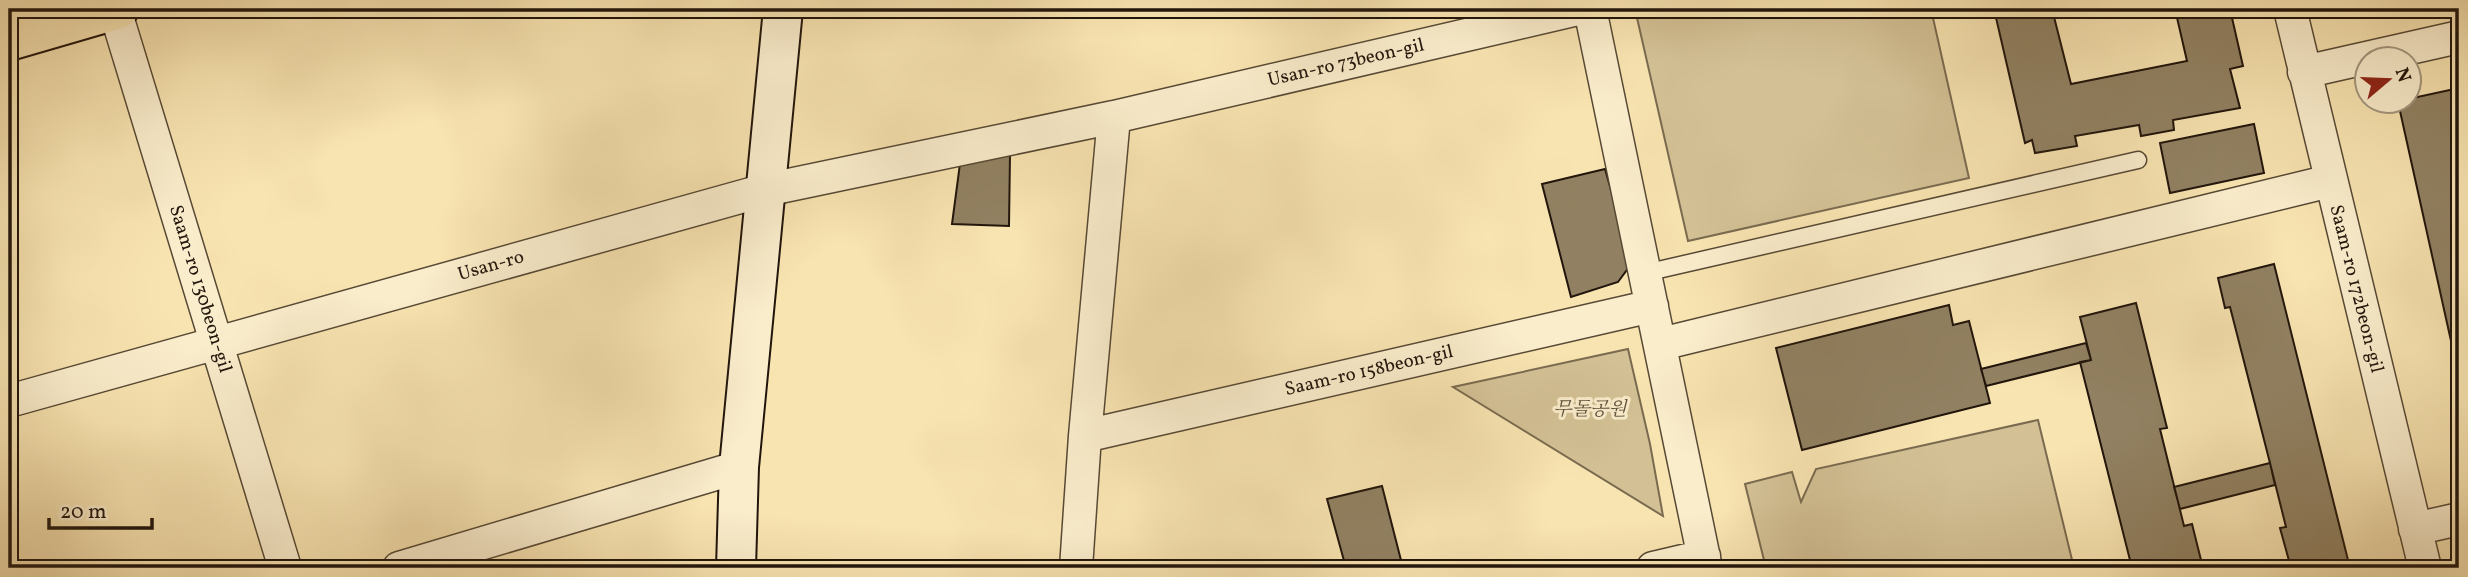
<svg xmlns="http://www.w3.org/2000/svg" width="2468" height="577" font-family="Vollkorn,'Noto Serif KR',serif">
  <rect width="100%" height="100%" fill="#f8e4b1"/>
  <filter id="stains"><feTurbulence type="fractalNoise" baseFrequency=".00286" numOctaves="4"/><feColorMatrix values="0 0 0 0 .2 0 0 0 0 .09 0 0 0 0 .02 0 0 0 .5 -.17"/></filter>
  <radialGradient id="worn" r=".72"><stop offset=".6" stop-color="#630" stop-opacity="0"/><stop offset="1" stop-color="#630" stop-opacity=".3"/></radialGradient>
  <path fill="#d3c195" stroke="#7a6b50" stroke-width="2" d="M 1635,9 L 1931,9 L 1969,178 L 1688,241 Z
    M 1628,349 L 1650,444 L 1663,516 L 1453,387 Z
    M 2038,420 L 2074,568 L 1766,568 L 1745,484 L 1792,472 L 1801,502 L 1816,469 Z"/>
  <path fill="#918162" stroke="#21150c" stroke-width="2" d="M 1994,9 L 2052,9 L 2071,84 L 2187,61 L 2175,9 L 2230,9 L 2243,66 L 2230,69 L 2240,108 L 2173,120 L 2174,130 L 2141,136 L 2139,125 L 2075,136 L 2077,146 L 2035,153 L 2032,140 L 2025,143 Z
    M 2459,88 L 2459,377 L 2398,102 L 2408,102 L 2408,99 Z
    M 2254,124 L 2264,173 L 2170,193 L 2160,143 Z
    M 1010,155 L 1009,226 L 952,224 L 961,156 Z
    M 1605,169 L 1632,263 L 1618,282 L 1571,297 L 1542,184 Z
    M 2274,264 L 2350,568 L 2291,568 L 2280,528 L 2286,527 L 2270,463 L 2230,307 L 2225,308 L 2218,278 Z
    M 2136,303 L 2167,428 L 2160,429 L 2184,526 L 2192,524 L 2203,568 L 2132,568 L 2080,362 L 2091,360 L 2080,317 Z
    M 1949,305 L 1953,325 L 1969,321 L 1990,403 L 1802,450 L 1776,348 Z
    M 2086,343 L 2091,360 L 1986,386 L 1981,369 Z
    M 2270,463 L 2275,485 L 2180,509 L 2174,487 Z
    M 1382,486 L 1403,568 L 1346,568 L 1327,499 Z"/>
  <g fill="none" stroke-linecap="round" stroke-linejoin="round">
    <defs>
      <path id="lane" d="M 1645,273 L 2138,160"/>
      <path id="street" d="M 1590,9 L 1706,568
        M 2290,9 L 2425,568
        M 115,10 L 285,568
        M 2304,72 L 2459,37
        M 1661,344 L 2330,181
        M 9,401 L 765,190 L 1114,117 L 1578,9
        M 1085,436 L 1652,306
        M 2415,529 L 2459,519
        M 399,568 L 739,467
        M 1076,568 L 1085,436 L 1114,117
        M 1653,568 L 1704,556"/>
      <path id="secondary" d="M 736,568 L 739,467 L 783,9"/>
      <path id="primary" d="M 9,41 L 119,9"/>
    </defs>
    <use href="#lane" stroke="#574935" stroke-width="19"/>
    <use href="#street" stroke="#574935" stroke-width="35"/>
    <use href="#secondary" stroke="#21150c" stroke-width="42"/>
    <use href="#primary" stroke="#21150c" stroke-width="42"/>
    <use href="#lane" stroke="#faedcc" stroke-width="16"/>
    <use href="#street" stroke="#faedcc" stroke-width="32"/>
    <use href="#secondary" stroke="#faedcc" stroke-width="38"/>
    <use href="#primary" stroke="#f8e4b1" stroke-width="38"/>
  </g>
  <g text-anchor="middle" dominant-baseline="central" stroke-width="6" stroke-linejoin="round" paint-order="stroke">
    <g font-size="19" fill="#21150c" stroke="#faedcc">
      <text transform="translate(1346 63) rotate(-13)">Usan-ro 73beon-gil</text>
      <text transform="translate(491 266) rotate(-16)">Usan-ro</text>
      <text transform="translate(200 289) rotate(73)">Saam-ro 130beon-gil</text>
      <text transform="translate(2356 289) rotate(76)">Saam-ro 172beon-gil</text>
      <text transform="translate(1369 371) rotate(-13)">Saam-ro 158beon-gil</text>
    </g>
    <g font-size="19" font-style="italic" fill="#5f513c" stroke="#faedcc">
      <text x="1590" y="410">무돌공원</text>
    </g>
  </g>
  <rect width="2468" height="577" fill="none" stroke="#f8e4b1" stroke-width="35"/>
  <rect x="10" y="10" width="2447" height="556" fill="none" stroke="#21150c" stroke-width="3.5"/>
  <rect x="18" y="18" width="2433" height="542" fill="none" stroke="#21150c" stroke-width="2"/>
  <g transform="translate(2388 80) rotate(71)"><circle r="33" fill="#faedcc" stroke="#a3977f" stroke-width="2"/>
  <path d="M0-5L12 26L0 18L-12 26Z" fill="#8f2418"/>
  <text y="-10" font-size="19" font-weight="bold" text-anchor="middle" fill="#21150c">N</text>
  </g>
  <path d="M49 518v10h103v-10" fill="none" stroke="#21150c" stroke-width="3.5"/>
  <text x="60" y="518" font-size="21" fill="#21150c" stroke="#faedcc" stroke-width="5" paint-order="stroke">20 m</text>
  <rect width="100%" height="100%" filter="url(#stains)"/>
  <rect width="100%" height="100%" fill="url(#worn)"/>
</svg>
